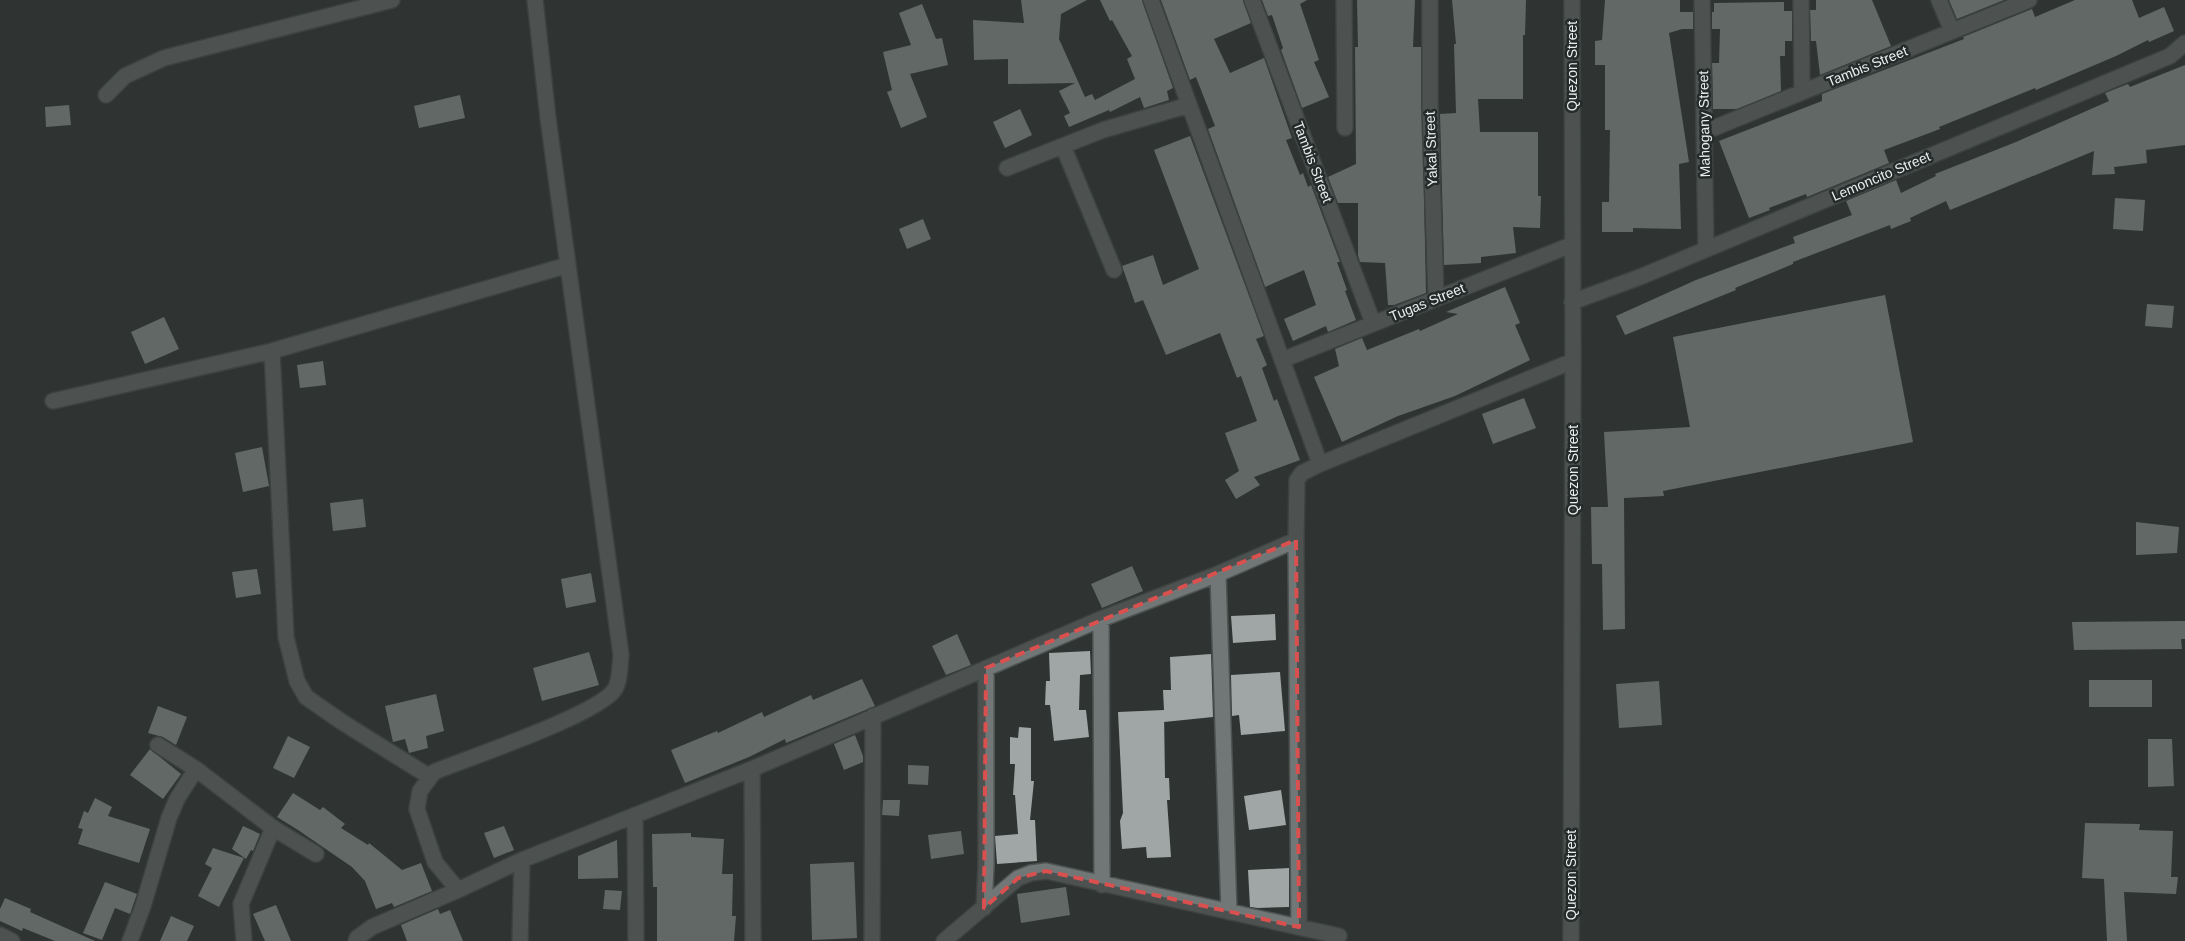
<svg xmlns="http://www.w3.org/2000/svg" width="2185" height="941" font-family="Arial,sans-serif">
  <rect width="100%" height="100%" fill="#2f3433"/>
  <path fill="#a0a6a5" d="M 1021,0 L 1087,0 L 1061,14 L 1059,39 L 1085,97 L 1092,94 L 1095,100 L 1135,79 L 1127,59 L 1132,56 L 1112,20 L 1110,21 L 1100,0 L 1142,0 L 1173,88 L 1167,91 L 1169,100 L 1144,108 L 1140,97 L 1110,112 L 1109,110 L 1069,127 L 1064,116 L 1070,113 L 1059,91 L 1075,83 L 1008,84 L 1008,59 L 974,60 L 973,20 L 1024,23 Z
    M 1161,0 L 1243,0 L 1251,23 L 1214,39 L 1230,73 L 1264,58 L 1292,138 L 1286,140 L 1300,175 L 1303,173 L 1308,187 L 1311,185 L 1340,262 L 1337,262 L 1347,290 L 1345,291 L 1356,320 L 1328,332 L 1326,326 L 1293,341 L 1284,319 L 1316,305 L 1304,270 L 1265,287 L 1208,129 L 1215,126 L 1196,77 L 1190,80 Z
    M 1262,0 L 1307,0 L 1300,4 L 1319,60 L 1314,62 L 1329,97 L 1302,108 L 1281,50 L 1283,48 L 1272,15 L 1268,16 Z
    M 1357,0 L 1415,0 L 1413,47 L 1421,47 L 1426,293 L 1394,305 L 1388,305 L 1385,263 L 1360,262 L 1358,255 L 1358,203 L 1338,203 L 1328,177 L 1356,164 L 1355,47 L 1358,47 Z
    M 1452,0 L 1526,0 L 1525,35 L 1523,35 L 1523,99 L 1478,99 L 1480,132 L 1538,132 L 1538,196 L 1541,196 L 1540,228 L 1513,227 L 1516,253 L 1481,257 L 1481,263 L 1444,265 L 1440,114 L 1456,113 L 1454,44 L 1456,44 Z
    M 1605,0 L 1680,0 L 1680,12 L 1693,12 L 1693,29 L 1682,29 L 1669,33 L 1689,162 L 1679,164 L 1681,229 L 1633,228 L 1633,232 L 1602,232 L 1602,202 L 1609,202 L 1610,130 L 1605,130 L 1605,65 L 1595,65 L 1595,41 L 1602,40 Z
    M 1816,0 L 1872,0 L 1891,46 L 1820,75 L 1816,41 L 1811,41 L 1810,10 L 1816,10 Z
    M 1949,0 L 2004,0 L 1957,19 Z
    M 2075,0 L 2132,0 L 2139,18 L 2164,7 L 2174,31 L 2149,42 L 2148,40 L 2116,56 L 2036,90 L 2035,88 L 1939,127 L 1940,129 L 1884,150 L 1889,163 L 1807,197 L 1806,194 L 1769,208 L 1770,210 L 1749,218 L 1719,141 L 1822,101 L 1822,94 L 1964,39 L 1963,37 L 2032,9 L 2035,17 Z
    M 1784,2 L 1784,11 L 1792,11 L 1792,41 L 1785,41 L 1785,56 L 1780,56 L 1781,91 L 1737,109 L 1713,109 L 1712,63 L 1719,63 L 1720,29 L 1712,29 L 1712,12 L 1714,12 L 1714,3 Z
    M 922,4 L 936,39 L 942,38 L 948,65 L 910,74 L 927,117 L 901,128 L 887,92 L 892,90 L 883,52 L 911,45 L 899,13 Z
    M 2185,65 L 2185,145 L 2146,150 L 2147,163 L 2114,167 L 2115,174 L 2092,175 L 2094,151 L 1950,210 L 1946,201 L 1910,218 L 1911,221 L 1891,229 L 1890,225 L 1793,262 L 1793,264 L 1735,288 L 1736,290 L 1625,335 L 1616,316 L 1696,280 L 1795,243 L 1793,237 L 1852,215 L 1846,201 L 1896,180 L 1901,193 L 1936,176 L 1935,174 L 2016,142 L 2109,101 L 2105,93 L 2128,84 L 2130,87 Z
    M 460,95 L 465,118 L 419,128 L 414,106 Z
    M 69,105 L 71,125 L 46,127 L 45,107 Z
    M 1020,109 L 1032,135 L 1005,148 L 993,122 Z
    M 1190,136 L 1264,336 L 1256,339 L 1267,365 L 1262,368 L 1274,401 L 1277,399 L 1300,460 L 1254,477 L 1260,485 L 1236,499 L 1225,480 L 1239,471 L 1225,433 L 1257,421 L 1241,376 L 1237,378 L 1220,333 L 1166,355 L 1143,300 L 1135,303 L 1122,266 L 1153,255 L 1163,285 L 1199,269 L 1154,150 Z
    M 2115,198 L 2145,200 L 2143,231 L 2113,229 Z
    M 923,219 L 931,239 L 907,249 L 899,229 Z
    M 1505,287 L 1520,323 L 1515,325 L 1530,360 L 1455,396 L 1398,416 L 1342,442 L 1314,377 L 1339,366 L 1335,349 L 1362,338 L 1367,350 L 1419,329 L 1420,331 L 1458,314 L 1446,312 Z
    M 1885,295 L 1913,442 L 1663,491 L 1664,496 L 1624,498 L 1625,629 L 1603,630 L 1602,564 L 1592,564 L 1591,507 L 1608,507 L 1604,432 L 1690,427 L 1673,337 Z
    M 2147,304 L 2174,306 L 2172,328 L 2145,326 Z
    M 164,317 L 179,349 L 145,364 L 131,332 Z
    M 323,361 L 326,385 L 300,388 L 297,365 Z
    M 1524,398 L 1536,428 L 1493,444 L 1482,414 Z
    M 262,447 L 269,486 L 243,492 L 235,453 Z
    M 363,499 L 366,527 L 333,531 L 330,503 Z
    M 2136,522 L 2179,527 L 2177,553 L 2136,555 Z
    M 1132,566 L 1143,591 L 1102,608 L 1091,584 Z
    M 257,569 L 261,594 L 236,598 L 232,572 Z
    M 591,573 L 596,602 L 566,608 L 561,579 Z
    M 1275,614 L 1276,640 L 1233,643 L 1231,616 Z
    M 2185,621 L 2185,639 L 2181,639 L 2182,649 L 2074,650 L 2072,622 Z
    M 957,634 L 971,665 L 946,675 L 932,646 Z
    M 1090,651 L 1091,674 L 1080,675 L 1079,710 L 1086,710 L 1089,737 L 1054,741 L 1050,705 L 1045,705 L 1046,681 L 1050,681 L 1049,653 Z
    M 589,652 L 599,685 L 542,701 L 533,668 Z
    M 1211,654 L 1213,717 L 1164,722 L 1164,713 L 1165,778 L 1169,778 L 1170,800 L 1167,800 L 1171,857 L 1147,858 L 1146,847 L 1122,849 L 1120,821 L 1123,813 L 1118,712 L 1164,710 L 1163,690 L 1171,690 L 1170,657 Z
    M 1280,672 L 1285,731 L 1241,735 L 1239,715 L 1232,716 L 1231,675 Z
    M 862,679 L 875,706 L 786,743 L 785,739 L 749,757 L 685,783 L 671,750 L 717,731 L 718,733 L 762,712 L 764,717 L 811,695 L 813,700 Z
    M 2089,680 L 2152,680 L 2152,707 L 2089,707 Z
    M 1659,681 L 1662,725 L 1619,728 L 1616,684 Z
    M 436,694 L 444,731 L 426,736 L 428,748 L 409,753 L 405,739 L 393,742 L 385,706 Z
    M 158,706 L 187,717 L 176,745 L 163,737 L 148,733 Z
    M 1019,727 L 1031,728 L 1031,781 L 1034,781 L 1030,820 L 1035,820 L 1037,861 L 997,864 L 995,836 L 1018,834 L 1015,795 L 1013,795 L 1015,764 L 1010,764 L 1010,737 L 1018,738 Z
    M 855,735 L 863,756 L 863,762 L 844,770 L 834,744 Z
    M 288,736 L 310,747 L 294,778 L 273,768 Z
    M 2148,739 L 2172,739 L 2174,786 L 2148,787 Z
    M 150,749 L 181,774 L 163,799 L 130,775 Z
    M 908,765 L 929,766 L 928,785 L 908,784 Z
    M 1281,790 L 1286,825 L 1249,830 L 1244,796 Z
    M 293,793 L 320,810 L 323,807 L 345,824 L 341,828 L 368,845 L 369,843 L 402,870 L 421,863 L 432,891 L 394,907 L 392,903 L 376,909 L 365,881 L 352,867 L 298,830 L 277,817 Z
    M 95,798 L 112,807 L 108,816 L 150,829 L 139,863 L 78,844 L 83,829 L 78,828 L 84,811 L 88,813 Z
    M 883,800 L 900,800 L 899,816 L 882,815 Z
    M 2085,823 L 2140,824 L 2139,830 L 2173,831 L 2171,877 L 2178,877 L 2176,894 L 2124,892 L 2127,941 L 2107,941 L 2104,879 L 2082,878 Z
    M 243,826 L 260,834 L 253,851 L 251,850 L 246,859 L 232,849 Z
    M 504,826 L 514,850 L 494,858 L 484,833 Z
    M 961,831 L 964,854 L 931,859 L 928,835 Z
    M 691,833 L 691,837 L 724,839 L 722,874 L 733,874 L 732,916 L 736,916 L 734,941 L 657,941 L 657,887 L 653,887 L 652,834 Z
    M 617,840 L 618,878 L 578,879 L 578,856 Z
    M 213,848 L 244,858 L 219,907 L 198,896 L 212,868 L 205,864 Z
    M 854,862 L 857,938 L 812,940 L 810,864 Z
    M 1289,868 L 1289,907 L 1258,908 L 1250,907 L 1248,870 Z
    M 105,882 L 137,894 L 130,914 L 115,908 L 102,940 L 83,933 Z
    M 1066,887 L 1070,915 L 1021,923 L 1017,894 Z
    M 605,890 L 622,891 L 620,910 L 603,909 Z
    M 5,898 L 31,909 L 30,912 L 95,941 L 55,941 L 23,928 L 22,931 L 0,921 L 0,909 Z
    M 276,905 L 291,941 L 265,941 L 253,914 Z
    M 438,909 L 440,914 L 450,910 L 463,941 L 407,941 L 401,925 Z
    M 171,916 L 194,926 L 187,941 L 160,941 Z"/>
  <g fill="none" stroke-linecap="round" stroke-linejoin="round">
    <defs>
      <path id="minor" d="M 1151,0 L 1320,464
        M 1252,0 L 1373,323
        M 1344,0 L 1345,128
        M 1430,0 L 1430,108 L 1436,298
        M 1702,0 L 1706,249
        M 1801,0 L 1802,92
        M 1939,0 L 1952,31
        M 106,95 L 125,76 L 164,58 L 392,0
        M 1704,132 L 2029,0
        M 1063,146 L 1114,270
        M 1007,168 L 1103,130 L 1189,105
        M 1572,302 L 1640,277 L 2170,56 L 2185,43
        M 272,351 L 286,637 L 297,681 L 306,697 L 342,722 L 430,777
        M 1282,360 L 1571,245
        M 53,401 L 272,351 L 568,265
        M 1218,574 L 1229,912
        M 1101,619 L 1102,885
        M 196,769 L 273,828 L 316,854
        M 752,769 L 753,941
        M 635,815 L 636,941
        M 458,890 L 435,862 L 417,809 L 420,791 L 434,772 C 468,758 600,714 615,689 C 620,681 620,665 621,655 L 548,118 L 535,0
        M 984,908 L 986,866 L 986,668
        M 1299,927 L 1296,540 L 1297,480 L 1302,473 L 1320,464 L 1573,361
        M 0,935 L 12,941
        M 130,941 L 143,906 L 169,818 L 177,799 L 196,769 L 158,745
        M 244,941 L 241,904 L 273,828
        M 356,941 L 357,938 L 372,927 L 458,890 L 522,860 L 752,769 L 1101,619 L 1218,574 L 1296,540
        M 520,941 L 522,860
        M 872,941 L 873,716
        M 944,941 L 1018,878 L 1031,873 L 1046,871 L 1339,936
        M 1571,941 L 1573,361 L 1572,0"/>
    </defs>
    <use href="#minor" stroke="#4e5352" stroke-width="18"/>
    <use href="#minor" stroke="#717776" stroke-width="15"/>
  </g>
  <path d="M0 0H2185V941H0ZM 1296,540 L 1299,927 L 1046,871 L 1018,878 L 984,908 L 986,668 Z" fill="#2f3433" fill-opacity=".55" fill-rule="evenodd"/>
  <path fill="none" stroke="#da504f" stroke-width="4" stroke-dasharray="10 6" stroke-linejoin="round" d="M 1296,540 L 1299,927 L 1046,871 L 1018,878 L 984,908 L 986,668 Z"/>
  <g text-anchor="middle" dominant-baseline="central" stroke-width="5" stroke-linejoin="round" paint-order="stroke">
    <g font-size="14" fill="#eaeeed" stroke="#252a2a">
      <text transform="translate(1572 66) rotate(-90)">Quezon Street</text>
      <text transform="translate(1867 66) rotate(-22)">Tambis Street</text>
      <text transform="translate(1704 124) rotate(-91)">Mahogany Street</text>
      <text transform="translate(1431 149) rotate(-92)">Yakal Street</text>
      <text transform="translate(1313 162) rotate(69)">Tambis Street</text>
      <text transform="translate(1881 176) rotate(-23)">Lemoncito Street</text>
      <text transform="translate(1427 302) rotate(-22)">Tugas Street</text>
      <text transform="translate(1573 470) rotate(-90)">Quezon Street</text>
      <text transform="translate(1571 875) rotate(-90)">Quezon Street</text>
    </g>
  </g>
</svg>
